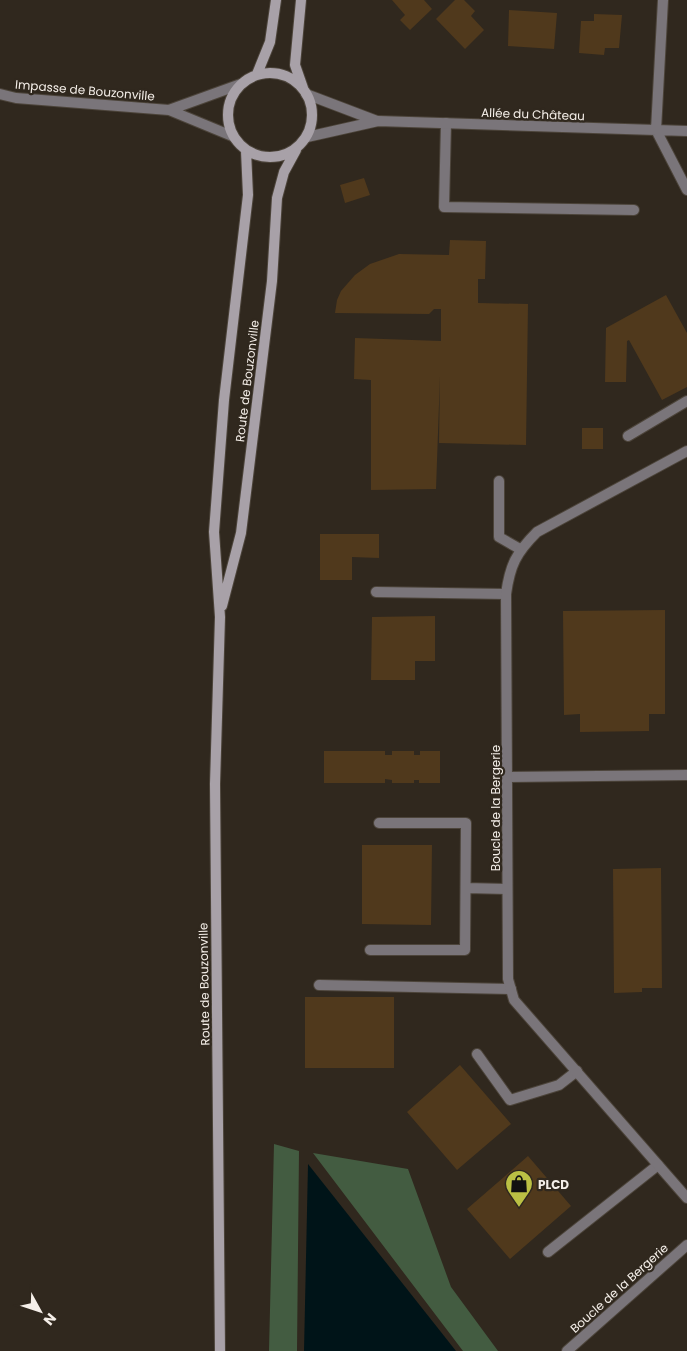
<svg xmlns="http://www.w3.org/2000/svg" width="687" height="1351" font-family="Poppins,sans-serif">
  <rect width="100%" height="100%" fill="#30281e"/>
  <path fill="#435c41" d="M 274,1144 L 299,1151 L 297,1351 L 269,1351 Z
    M 313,1153 L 408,1169 L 451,1287 L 498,1351 L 463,1351 Z"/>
  <path fill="#001418" d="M 308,1164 L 456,1351 L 304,1351 Z"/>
  <path fill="#50391c" d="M 392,0 L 424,0 L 432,9 L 410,30 L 400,20 L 405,15 Z
    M 455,0 L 464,0 L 475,11 L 471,16 L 484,30 L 465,49 L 436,19 Z
    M 509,10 L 557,13 L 554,49 L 508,46 Z
    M 594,14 L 622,15 L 619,48 L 605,48 L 604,55 L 579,53 L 581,21 L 594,21 Z
    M 364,178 L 370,195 L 345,203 L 340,185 Z
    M 450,240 L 486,241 L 485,279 L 478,279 L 478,303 L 528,304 L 526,445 L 439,443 L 440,376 L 436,489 L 371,490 L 371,380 L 354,379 L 355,338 L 441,341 L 441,309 L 434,309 L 429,314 L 335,313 L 337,300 L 341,291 L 355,275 L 370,264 L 399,254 L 449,255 Z
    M 666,295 L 687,333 L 687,387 L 662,400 L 629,340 L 627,341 L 626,382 L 605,382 L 606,328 Z
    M 582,428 L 603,428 L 603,449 L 582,449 Z
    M 320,534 L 379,534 L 379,558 L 352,557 L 352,580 L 320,580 Z
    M 665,610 L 665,714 L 649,714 L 649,731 L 580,732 L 580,714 L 564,715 L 563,611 Z
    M 435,616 L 435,661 L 415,661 L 415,680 L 371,680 L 372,617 Z
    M 324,751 L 385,751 L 385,755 L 392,755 L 392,751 L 414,751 L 414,755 L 420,755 L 420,751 L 440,751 L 440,783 L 419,783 L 419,780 L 414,780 L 414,783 L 392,783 L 392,780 L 385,779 L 385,783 L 324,783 Z
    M 362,845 L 432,845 L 431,925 L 362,924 Z
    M 661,868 L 662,988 L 642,988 L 642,992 L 614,993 L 613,869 Z
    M 305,997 L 394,997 L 394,1068 L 305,1068 Z
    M 460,1065 L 511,1124 L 457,1170 L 407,1112 Z
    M 528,1156 L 571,1206 L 510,1259 L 467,1209 Z"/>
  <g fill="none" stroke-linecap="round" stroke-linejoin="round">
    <defs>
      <path id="service" d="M 446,123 L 444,207 L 634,210
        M 628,436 L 687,401
        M 499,481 L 499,537 L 520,549
        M 376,592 L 506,594
        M 507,777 L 687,775
        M 466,888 L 507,889
        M 370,950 L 465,950 L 466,823 L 379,823
        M 319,985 L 511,989
        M 477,1054 L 510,1100 L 559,1085 L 577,1071
        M 548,1252 L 658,1165
        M 567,1351 L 687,1245"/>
      <path id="minor" d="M 663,0 L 656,130 L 687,190
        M 0,94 L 16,98 L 169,110 L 232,136
        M 306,94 L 377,121
        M 169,110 L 241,84
        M 307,137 L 378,121 L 687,131
        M 687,451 L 537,532 C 516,553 510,565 506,594 L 508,979 L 514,1000 L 687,1198"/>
      <path id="secondary" d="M 301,0 L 295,65 L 303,88
        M228 115a42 42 0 1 1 84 0a42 42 0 1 1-84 0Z
        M 257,74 L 270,42 L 276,0
        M 222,606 L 241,533 L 272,281 L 277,198 L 284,172 L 296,150
        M 220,1351 L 215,784 L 220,617 L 214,532 L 224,400 L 248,195 L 246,151"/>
    </defs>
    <use href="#service" stroke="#4c443a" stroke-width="12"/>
    <use href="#minor" stroke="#4c443a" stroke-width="12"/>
    <use href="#secondary" stroke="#4c443a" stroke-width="12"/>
    <use href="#service" stroke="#7a757a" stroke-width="10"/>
    <use href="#minor" stroke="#7a757a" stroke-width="10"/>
    <use href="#secondary" stroke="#a8a1a8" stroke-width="10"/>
  </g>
  <defs>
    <symbol id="shop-pin" viewBox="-11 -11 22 30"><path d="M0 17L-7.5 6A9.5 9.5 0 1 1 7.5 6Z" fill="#bbc044" stroke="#30281e"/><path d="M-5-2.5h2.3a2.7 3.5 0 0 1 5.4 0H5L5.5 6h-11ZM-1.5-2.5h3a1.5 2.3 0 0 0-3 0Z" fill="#111"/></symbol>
  </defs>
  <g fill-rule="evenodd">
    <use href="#shop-pin" x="503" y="1168" width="32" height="43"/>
  </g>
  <g text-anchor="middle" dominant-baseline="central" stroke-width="4.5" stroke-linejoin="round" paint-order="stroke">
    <g font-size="12" fill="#f5efe9" stroke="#30281e">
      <text transform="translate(85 90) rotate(5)">Impasse de Bouzonville</text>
      <text transform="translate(533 114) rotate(2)">Allée du Château</text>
      <text transform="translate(247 381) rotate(-83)">Route de Bouzonville</text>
      <text transform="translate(495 808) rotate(-90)">Boucle de la Bergerie</text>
      <text transform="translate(204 984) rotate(-91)">Route de Bouzonville</text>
      <text transform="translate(619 1288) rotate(-42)">Boucle de la Bergerie</text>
    </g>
    <g font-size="12" font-weight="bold" fill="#f5efe9" stroke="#30281e" text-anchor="start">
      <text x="538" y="1184">PLCD</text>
    </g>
  </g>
  <g transform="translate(40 1311) rotate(130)" stroke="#30281e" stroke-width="4" paint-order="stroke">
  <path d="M0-4L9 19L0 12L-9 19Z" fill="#f5efe9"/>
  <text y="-8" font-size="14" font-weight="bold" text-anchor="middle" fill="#f5efe9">N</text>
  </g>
</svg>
